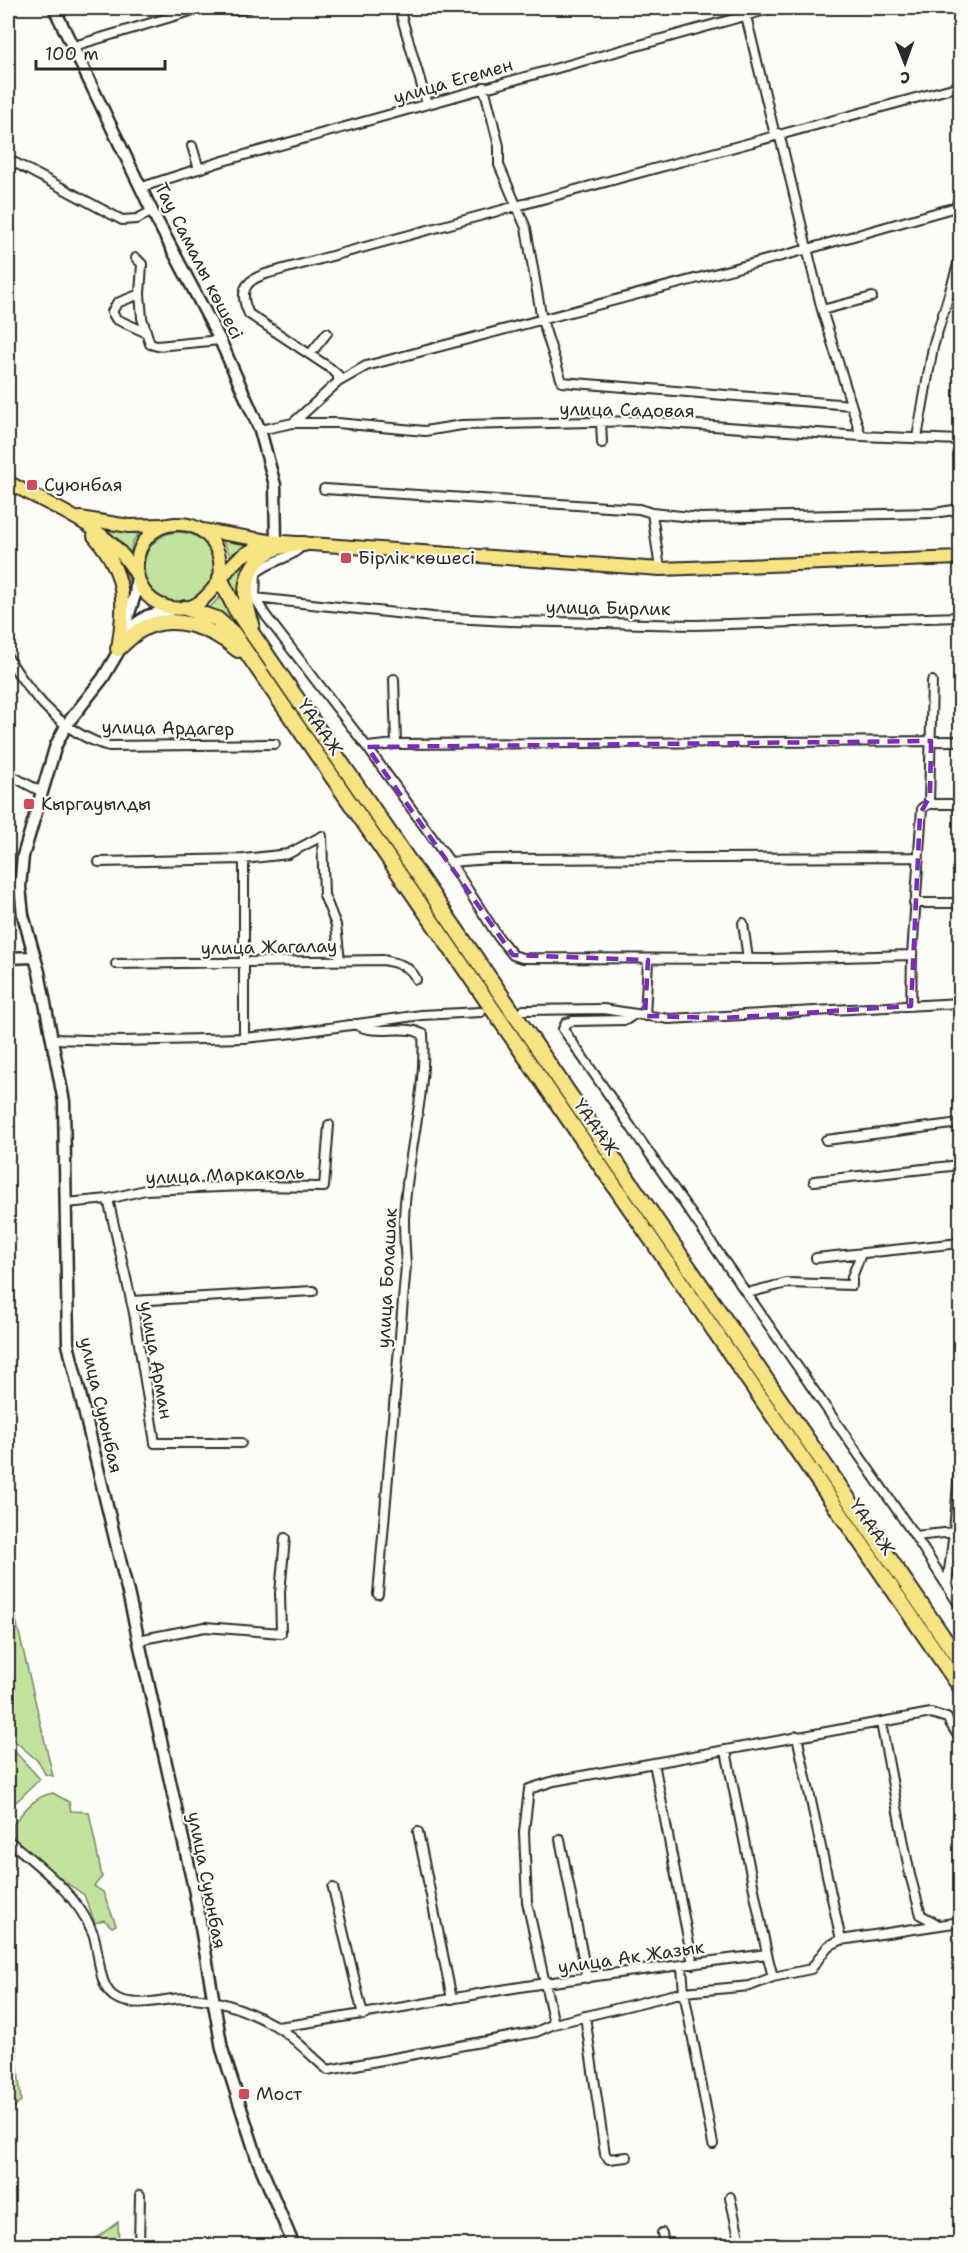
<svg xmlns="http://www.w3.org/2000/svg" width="968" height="2253" font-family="'Shantell Sans',sans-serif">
  <rect width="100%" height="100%" fill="#fdfcf7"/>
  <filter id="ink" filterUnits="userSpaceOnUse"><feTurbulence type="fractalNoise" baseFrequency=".0167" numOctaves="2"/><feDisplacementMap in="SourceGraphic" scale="12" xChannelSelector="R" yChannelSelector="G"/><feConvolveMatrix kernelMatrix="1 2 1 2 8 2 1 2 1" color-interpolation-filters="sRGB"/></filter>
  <g filter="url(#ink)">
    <path fill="#c1e39d" stroke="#768764" stroke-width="1.5" d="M 103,529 L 139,534 L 133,541 L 130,554 L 119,540 Z
      M144 567a35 35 0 1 1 70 0a35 35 0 1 1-70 0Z
      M 222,539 L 251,544 L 231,557 Z
      M 111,549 C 127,569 133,580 128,605 L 124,576 Z
      M 257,554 L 243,611 L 229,584 C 233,568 243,561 257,554 Z
      M 222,595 L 259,658 L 224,616 L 208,609 Z
      M 8,1589 L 11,1599 L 53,1776 L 45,1774 L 39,1762 L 8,1735 Z
      M 8,1744 L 40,1779 L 16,1802 L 8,1803 Z
      M 53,1793 L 69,1802 L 71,1811 L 89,1812 L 102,1877 L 94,1886 L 103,1892 L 116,1925 L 112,1927 L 104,1920 L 95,1923 L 84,1895 L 23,1853 L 14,1837 L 13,1825 C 23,1811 35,1796 53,1793 Z
      M 8,1960 L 21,2101 L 8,2114 Z
      M 118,2222 L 119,2245 L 87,2245 Z"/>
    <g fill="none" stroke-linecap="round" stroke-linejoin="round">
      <defs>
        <path id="street" d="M 212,8 L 234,10 L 249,8
          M 399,8 L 427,104
          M 744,8 L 774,131 L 779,134 L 783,149 L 822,310 L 861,436
          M 74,46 L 201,8
          M 484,87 L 499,146 L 499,165 L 526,228 L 542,320 L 562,382 L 851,405
          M 192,146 L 199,169
          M 8,159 L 122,220 L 137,219 L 152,211
          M 142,187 L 223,161 L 773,8
          M 956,207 L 960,195
          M 136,258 L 142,264 L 140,294 L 142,318 L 150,344 L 157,346 L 220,340
          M 140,294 L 117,303 L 112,312 L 116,319 L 145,332
          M 822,310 L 872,297
          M 311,353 L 327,333
          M 338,382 L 338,375 L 330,368 L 249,314 C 231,277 264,275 291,267 L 960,86
          M 601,421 L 602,443
          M 293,423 L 337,423 L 425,431 L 462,425 L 639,421 L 861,436 L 960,440
          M 260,430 L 293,423 L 338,382 L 366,366 L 808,249 L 956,207
          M 917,438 L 933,347 L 960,258
          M 324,489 L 639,509 L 652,513
          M 303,545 C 291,559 271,560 256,573 L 255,598 L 266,616 L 367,747 L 450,862 L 499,938 L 513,955 L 522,958 L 768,959 L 912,955 L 911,1006
          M 660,569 L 652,513 L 701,518 L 934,513 L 960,509
          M 255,598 L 433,617 L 509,621 L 695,625 L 960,617
          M 8,658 C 31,695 65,735 109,746 L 275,744
          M 394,679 L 396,744
          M 367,747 L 396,744 L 960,741
          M 8,774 L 40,791
          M 929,804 L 932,681
          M 99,862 L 244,859 L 288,854 L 322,836 L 324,895 L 336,925 L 340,961
          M 450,862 L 490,859 L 917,857
          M 8,888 L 20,887
          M 914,903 L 960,903
          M 743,923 L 748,959
          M 912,955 L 922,808 L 929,804 L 960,804
          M 116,964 L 383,960 C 396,963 410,965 416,979
          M 524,1010 L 603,1009 L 669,1019 L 960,1003
          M 635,1014 L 626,1020 L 573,1021 L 566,1023 L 563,1029 L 915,1536 L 960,1606
          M 645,1016 L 648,960
          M 355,1024 C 371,1034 392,1028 410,1030 C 415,1030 419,1033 423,1034 C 427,1096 406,1157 404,1219 C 404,1234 405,1250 406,1265 L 378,1594
          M 244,1038 L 244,859
          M 53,1039 L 122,1041 L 244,1038 L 294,1033 L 421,1015 L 481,1012
          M 826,1140 L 960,1123
          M 814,1181 L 960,1165
          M 108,1199 L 134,1313 L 155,1443 L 241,1443
          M 66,1203 L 108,1199 L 145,1190 L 246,1186 L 324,1187 L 329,1125
          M 816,1258 L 960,1243
          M 747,1293 L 787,1283 L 852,1285 L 852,1277 L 861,1254
          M 131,1301 L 313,1291
          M 960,1458 L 954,1532 L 960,1531
          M 915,1536 L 954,1532 L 947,1586
          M 138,1640 L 205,1627 L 281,1633 L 280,1593 L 285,1538
          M 881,1723 L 910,1875 L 921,1915 L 937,1924
          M 797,1736 L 841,1940
          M 726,1751 L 767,1954
          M 654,1763 L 693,1964
          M 418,1832 L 452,1999
          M 560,1839 L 587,1978
          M 8,1840 C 39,1866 77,1894 93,1933 C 100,1952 97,1990 118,1999 C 139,2008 164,1998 186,1998 C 216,1998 249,2011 276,2026 C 294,2037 311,2056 328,2070 L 536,2032 L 554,2024 L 684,1992 L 750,1986 L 773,1977
          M 333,1888 L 363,2015
          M 682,1967 L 684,1992 L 713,2144
          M 585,2016 L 605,2154 L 609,2159 L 627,2157
          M 554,2024 L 527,1902 L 524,1832 L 529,1789 L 554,1781 L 931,1713 L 947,1718 L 960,1739
          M 277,2027 C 352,2017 426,2003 501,1990 C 590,1975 678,1966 767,1954 L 773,1977 L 811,1969 L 828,1946 L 841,1940 L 960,1922
          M 730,2197 L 741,2246
          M 662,2233 L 664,2246
          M 139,2246 L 140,2195"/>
        <path id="secondary" d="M 54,8 L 152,211 L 220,340 L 260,430 L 275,485 L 276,541
          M 174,609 L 147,616 L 134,625 L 103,678 L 67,724 L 56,745 L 23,856 L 20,887 L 23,915 L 39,972 L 64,1102 L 68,1344 L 129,1597 L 195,1893 L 222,2049 L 257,2158 L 294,2246
          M 124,629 L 135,595 L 137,574
          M 8,958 L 33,957"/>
        <path id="primary" d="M 8,482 C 53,508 109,526 136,574
          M 80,518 L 129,526 L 161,525
          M 202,530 L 269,541 L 660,569 L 960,558
          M 94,536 C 127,574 125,601 118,649
          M 220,578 C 224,550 207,522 175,524 C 129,527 122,595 167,607 C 205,617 215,580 237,560 C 246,552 258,548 269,541"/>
        <path id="highway" d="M 220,578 L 236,610 L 960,1661
          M 185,608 L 217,619 L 233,633 L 960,1687
          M 252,624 C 235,580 254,543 304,544
          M 118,649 C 125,643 131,636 139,631 C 171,611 213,628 238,650"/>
      </defs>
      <use href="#street" stroke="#2b2b2b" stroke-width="12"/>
      <use href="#secondary" stroke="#2b2b2b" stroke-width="15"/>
      <use href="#primary" stroke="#2b2b2b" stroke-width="16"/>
      <use href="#highway" stroke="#2b2b2b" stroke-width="18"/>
      <use href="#street" stroke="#fdfcf7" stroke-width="8"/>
      <use href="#secondary" stroke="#fdfcf7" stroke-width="10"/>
      <use href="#primary" stroke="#f6e381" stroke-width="12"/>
      <use href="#highway" stroke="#f6e381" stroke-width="14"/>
    </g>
  </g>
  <path fill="none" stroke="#7b2cbf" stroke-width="4.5" stroke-dasharray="12 8" stroke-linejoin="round" d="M 931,741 L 930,796 L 920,814 L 911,1006 L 723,1018 L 645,1016 L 648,960 L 513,955 L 367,747 Z"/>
  <g fill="#d1495b" stroke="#fdfcf7" stroke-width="2">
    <rect x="26" y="479" width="12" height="12" rx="3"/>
    <rect x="340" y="552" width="12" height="12" rx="3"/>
    <rect x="23" y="798" width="12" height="12" rx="3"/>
    <rect x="238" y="2088" width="12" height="12" rx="3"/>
  </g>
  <g text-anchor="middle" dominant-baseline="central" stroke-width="4.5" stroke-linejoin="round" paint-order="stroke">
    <g font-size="18" fill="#2b2b2b" stroke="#fdfcf7">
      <text transform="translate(453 81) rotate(-16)">улица Егемен</text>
      <text transform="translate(199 261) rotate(63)">Тау Самалы көшесі</text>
      <text transform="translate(627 410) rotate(1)">улица Садовая</text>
      <text transform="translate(608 608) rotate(1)">улица Бирлик</text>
      <text transform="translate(320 727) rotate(55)">ҮАААЖ</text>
      <text transform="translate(168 728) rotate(1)">улица Ардагер</text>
      <text transform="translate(269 947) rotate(-1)">улица Жагалау</text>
      <text transform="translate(596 1127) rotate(55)">ҮАААЖ</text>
      <text transform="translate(225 1175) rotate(-2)">улица Маркаколь</text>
      <text transform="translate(387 1278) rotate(-87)">улица Болашак</text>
      <text transform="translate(156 1360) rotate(80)">улица Арман</text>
      <text transform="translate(101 1405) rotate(77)">улица Суюнбая</text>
      <text transform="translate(872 1527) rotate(55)">ҮАААЖ</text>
      <text transform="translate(207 1880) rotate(79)">улица Суюнбая</text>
      <text transform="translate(631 1957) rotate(-8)">улица Ак Жазык</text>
    </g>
    <g font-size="18" fill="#2b2b2b" stroke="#fdfcf7" text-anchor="start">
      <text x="44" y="485">Суюнбая</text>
      <text x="358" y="558">Бірлік көшесі</text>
      <text x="41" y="804">Кыргауылды</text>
      <text x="256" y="2094">Мост</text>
    </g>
  </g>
  <rect width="968" height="2253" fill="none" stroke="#fdfcf7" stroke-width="30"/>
  <rect x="15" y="15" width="938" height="2223" fill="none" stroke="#2b2b2b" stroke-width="2" filter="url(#ink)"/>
  <g transform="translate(905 63) rotate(179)" stroke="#fdfcf7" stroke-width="4.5" paint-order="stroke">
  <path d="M0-4.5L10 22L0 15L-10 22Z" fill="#2b2b2b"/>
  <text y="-9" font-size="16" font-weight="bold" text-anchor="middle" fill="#2b2b2b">С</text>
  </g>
  <path d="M36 60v9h129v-9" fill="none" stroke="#2b2b2b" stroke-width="3"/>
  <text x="45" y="60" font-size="18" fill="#2b2b2b" stroke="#fdfcf7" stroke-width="4.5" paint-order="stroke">100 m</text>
</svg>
